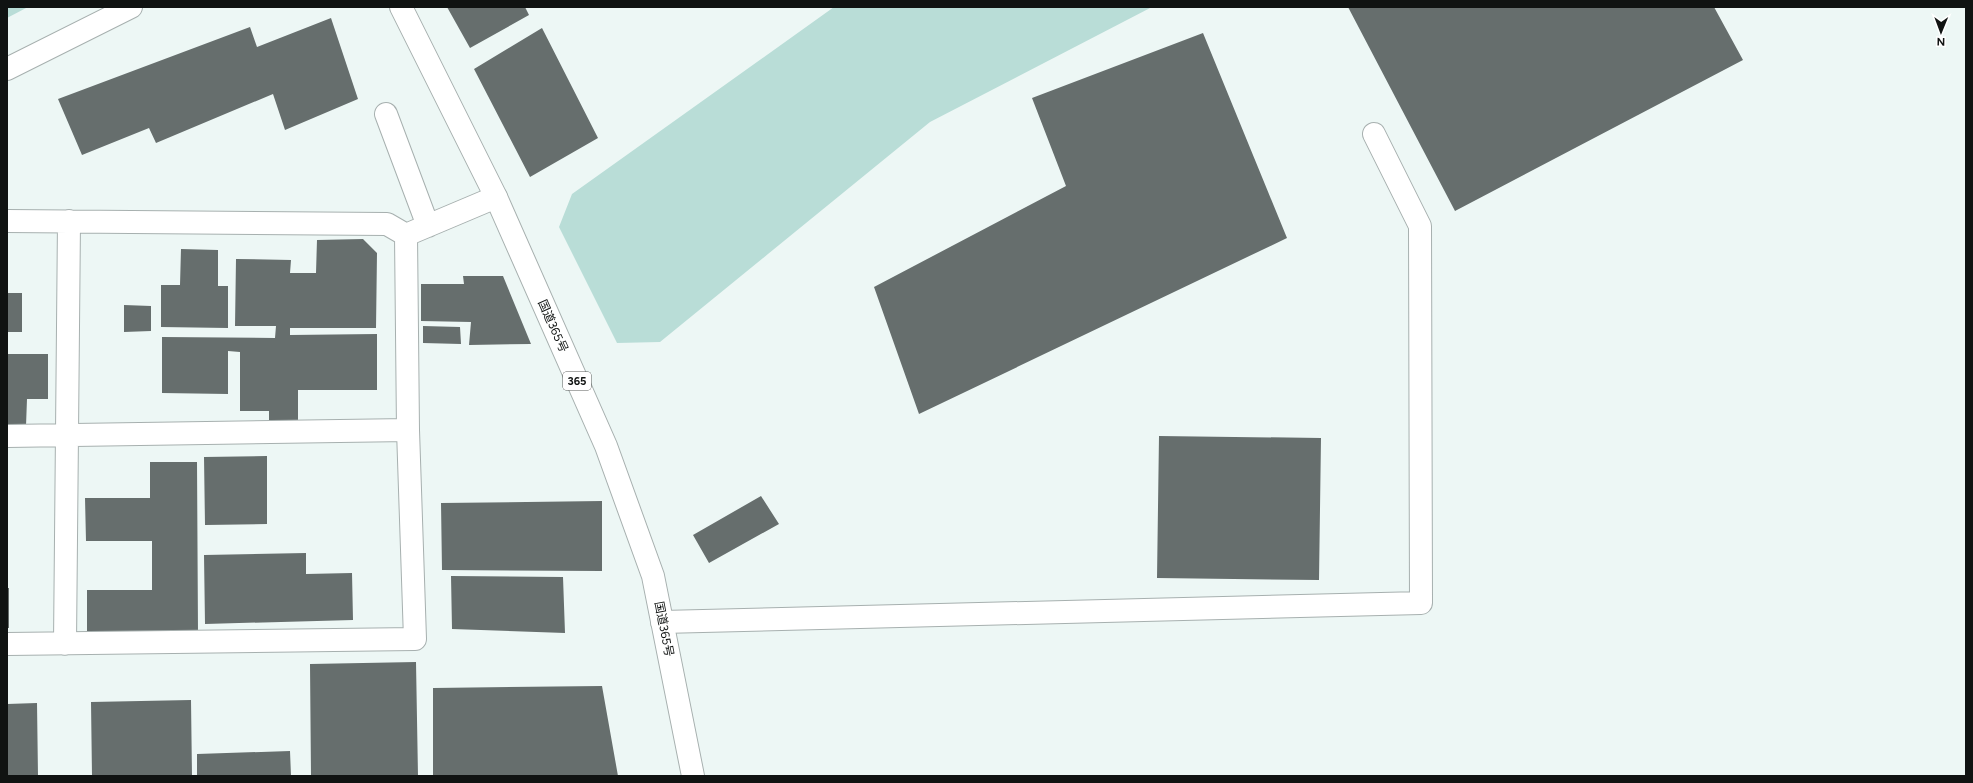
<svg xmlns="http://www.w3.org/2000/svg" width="1973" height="783" font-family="Figtree,'Noto Sans JP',sans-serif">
  <rect width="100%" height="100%" fill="#edf7f5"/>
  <path fill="#b9ddd7" d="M 7,7 L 28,7 L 7,18 Z
    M 834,7 L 1152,7 L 930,122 L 660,342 L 617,343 L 559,227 L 572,194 Z"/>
  <path fill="#666e6d" d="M 447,7 L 525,7 L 529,15 L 470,48 Z
    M 1348,7 L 1714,7 L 1743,60 L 1455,211 Z
    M 331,18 L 358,99 L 285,130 L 273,94 L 156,143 L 149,128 L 82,155 L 58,99 L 250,27 L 257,47 Z
    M 542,28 L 598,138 L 530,177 L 474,69 Z
    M 1203,33 L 1287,238 L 919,414 L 874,287 L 1066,186 L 1032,98 Z
    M 363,239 L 377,253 L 376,328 L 290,328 L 290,335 L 377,334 L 377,390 L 298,390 L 298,420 L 269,421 L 269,411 L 240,411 L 240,352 L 228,351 L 228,394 L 162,393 L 162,337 L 275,338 L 276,326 L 235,326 L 236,259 L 291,260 L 290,273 L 316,273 L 317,240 Z
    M 181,249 L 218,250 L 218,286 L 228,286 L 228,328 L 161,327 L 161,285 L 180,285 Z
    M 463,276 L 503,276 L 531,344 L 469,345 L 471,322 L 421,321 L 421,284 L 464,284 Z
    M 7,293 L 22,293 L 22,332 L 7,332 Z
    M 124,305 L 151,306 L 151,331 L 124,332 Z
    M 423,326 L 460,327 L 461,344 L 423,343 Z
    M 7,354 L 48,354 L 48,399 L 27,399 L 26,426 L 7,426 Z
    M 1159,436 L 1321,438 L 1319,580 L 1157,578 Z
    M 267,456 L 267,524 L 205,525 L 204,457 Z
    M 150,462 L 197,462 L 198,631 L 87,631 L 87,590 L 152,590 L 152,541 L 86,541 L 85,498 L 150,498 Z
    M 761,496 L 779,524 L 709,563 L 693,535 Z
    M 602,501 L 602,571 L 442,570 L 441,503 Z
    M 306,553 L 306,574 L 352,573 L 353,620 L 205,624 L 204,555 Z
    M 451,576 L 563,577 L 565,633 L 452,629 Z
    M 7,588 L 9,588 L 9,628 L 7,628 Z
    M 416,662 L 418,776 L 311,776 L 310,664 Z
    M 602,686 L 618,776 L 433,776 L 433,688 Z
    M 191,700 L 192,776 L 92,776 L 91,702 Z
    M 37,703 L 38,776 L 7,776 L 7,704 Z
    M 290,751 L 291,776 L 197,776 L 197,754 Z"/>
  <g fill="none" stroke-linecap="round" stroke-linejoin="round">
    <defs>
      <path id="minor" d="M 7,69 L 131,7
        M 386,114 L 428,226
        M 7,221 L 387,224 L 406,235 L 496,197
        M 7,436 L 408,430
        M 662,622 L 1421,603 L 1420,226 L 1374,134
        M 7,644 L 415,639 L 408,430 L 406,235
        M 65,644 L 69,221"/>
      <path id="highway" d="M 401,7 L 496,197 L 606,446 L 653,576 L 693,776"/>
    </defs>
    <use href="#minor" stroke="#a7b0af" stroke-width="24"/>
    <use href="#highway" stroke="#a7b0af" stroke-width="24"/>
    <use href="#minor" stroke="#fff" stroke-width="22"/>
    <use href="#highway" stroke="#fff" stroke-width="22"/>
  </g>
  <g text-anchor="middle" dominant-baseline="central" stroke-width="3" stroke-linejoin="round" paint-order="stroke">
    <rect fill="#fff" stroke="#585a59" stroke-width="1" x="563" y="372" width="28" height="18" rx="3"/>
    <g font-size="11" font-weight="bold" fill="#101312">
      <text x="577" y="381">365</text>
    </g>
    <g font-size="12" fill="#101312" stroke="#fff">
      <text transform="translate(553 326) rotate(66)">国道365号</text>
      <text transform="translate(664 629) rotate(79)">国道365号</text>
    </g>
  </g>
  <rect width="1973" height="783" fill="none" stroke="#101312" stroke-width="16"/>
  <g transform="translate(1941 32) rotate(181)" stroke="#ffffff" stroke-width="3" paint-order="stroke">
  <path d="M0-3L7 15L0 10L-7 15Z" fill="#101312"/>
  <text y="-6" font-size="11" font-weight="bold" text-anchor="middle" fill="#101312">N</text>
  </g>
</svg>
